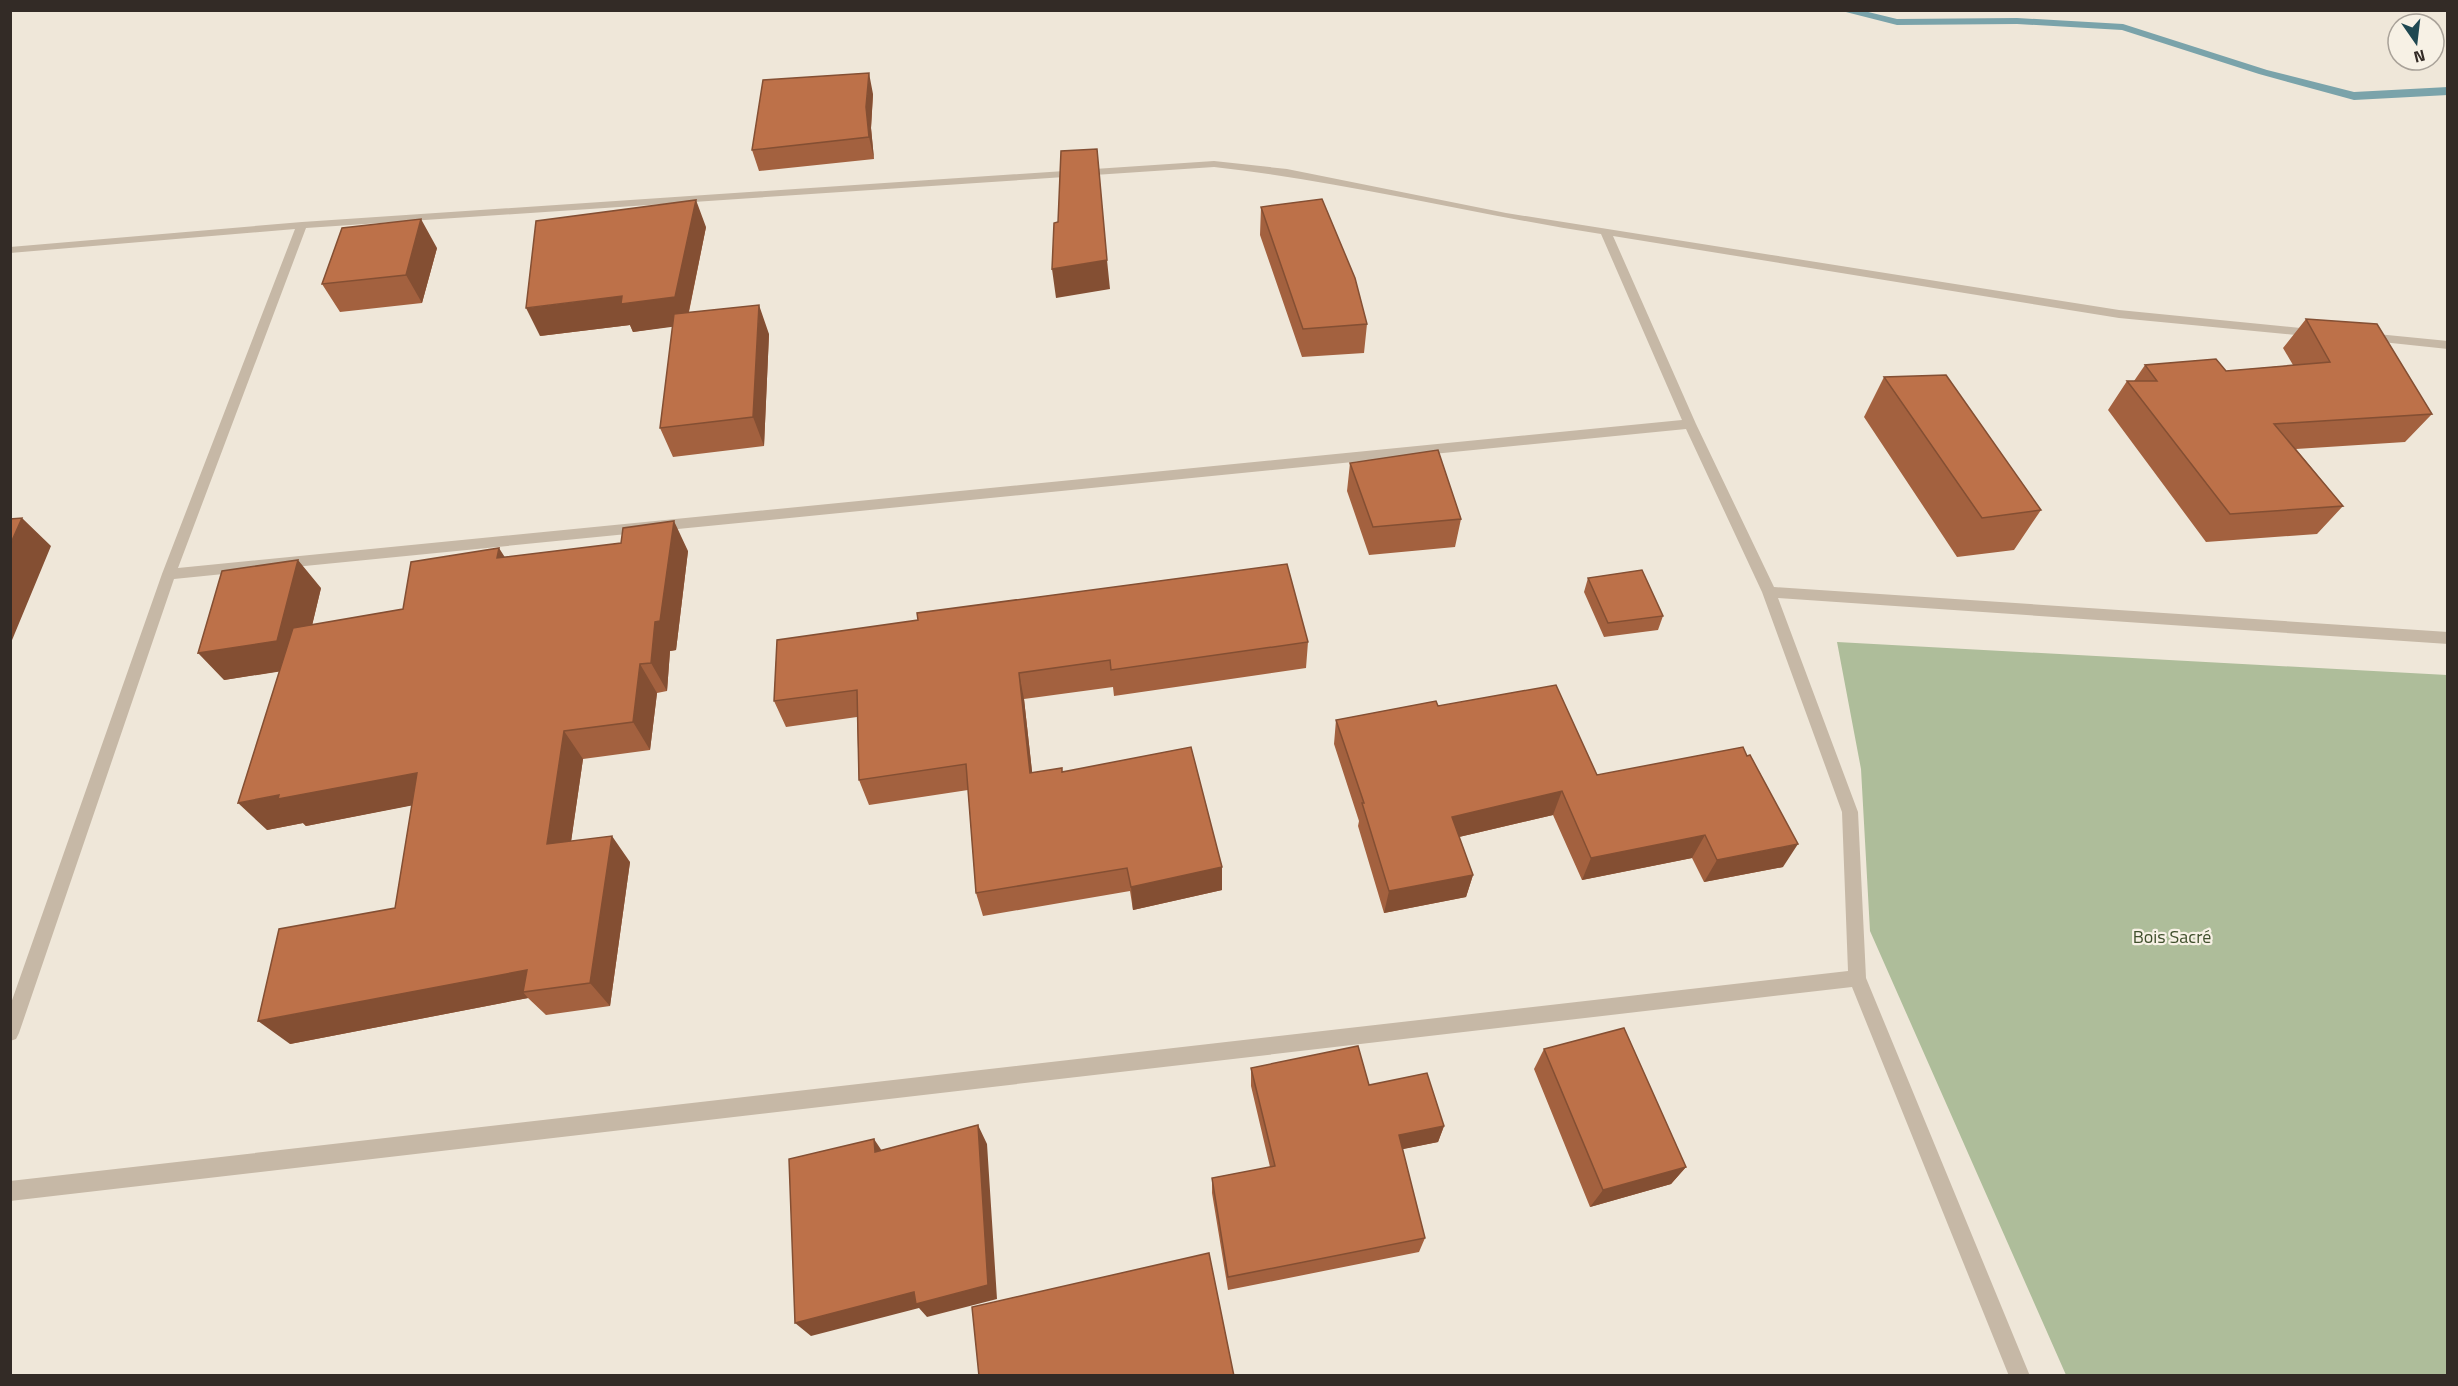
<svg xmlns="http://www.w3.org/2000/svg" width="2458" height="1386" font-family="'Titillium Web',sans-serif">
  <rect width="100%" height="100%" fill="#efe7d9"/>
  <path fill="#aebd9a" d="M 1837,642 L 2447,675 L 2447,1375 L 2066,1375 L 1870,931 L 1861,769 Z"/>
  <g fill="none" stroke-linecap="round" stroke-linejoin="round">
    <path fill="#7aa3aa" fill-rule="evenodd" d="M 1838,10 L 1860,10 L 1897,19 L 2017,18 L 2123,24 L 2267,70 L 2354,92 L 2448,87 L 2448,95 L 2354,100 L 2259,74 L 2122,30 L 2017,24 L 1897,25 Z"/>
    <path fill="#c6b8a6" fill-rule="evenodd" d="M 1214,161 L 1287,169 L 1506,213 L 2119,310 L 2320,330 L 2320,336 L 2316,337 L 2119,318 L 1613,236 L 1696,424 L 1774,587 L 2448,632 L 2448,644 L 1778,598 L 1858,812 L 1866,978 L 2030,1376 L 2009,1376 L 1852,987 L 10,1201 L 10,1181 L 1848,971 L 1842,812 L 1762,592 L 1686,429 L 174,579 L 19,1033 L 16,1039 L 10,1041 L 10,1006 L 162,574 L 295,229 L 10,253 L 10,247 L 302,222 ZM 1214,167 C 1344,181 1471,214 1601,234 L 1682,420 L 178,568 L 306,228 Z
      M 2367,333 L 2448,341 L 2448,349 L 2363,340 L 2361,337 Z"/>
  </g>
  <path fill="#a3613f" d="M 873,94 L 871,128 L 874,159 L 759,171 L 752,150 Z
    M 1261,207 L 1367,324 L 1364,353 L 1302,357 L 1260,235 Z
    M 706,227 L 689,312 L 769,334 L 764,446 L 673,457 L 660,428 L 673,326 L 633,332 L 630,325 L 540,336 Z
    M 437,248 L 422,303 L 340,312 L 322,284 Z
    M 2306,319 L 2432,414 L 2405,442 L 2296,449 L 2343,506 L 2317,534 L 2206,542 L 2108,410 L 2127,381 L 2134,381 L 2145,365 L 2226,371 L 2293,365 L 2283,348 Z
    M 1884,377 L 2041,510 L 2014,550 L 1957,557 L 1864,417 Z
    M 1350,463 L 1461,519 L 1455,547 L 1369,555 L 1347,491 Z
    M 688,551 L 676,650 L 670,651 L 667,691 L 657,693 L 650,750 L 583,759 L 571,841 L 630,862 L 610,1006 L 546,1015 L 528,998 L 290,1044 L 395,908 L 412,805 L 306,826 L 303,823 L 267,830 L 280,671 L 224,680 L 321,588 L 312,625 L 403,609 L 505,558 Z
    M 1588,578 L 1663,616 L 1658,630 L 1604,637 L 1584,592 Z
    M 777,640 L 1308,642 L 1306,668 L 1114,696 L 1113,687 L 1024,699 L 1032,772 L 1062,772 L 1222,867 L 1222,890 L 1133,910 L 1130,891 L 983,916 L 976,893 L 968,790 L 869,805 L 859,780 L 857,717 L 786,727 L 774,701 Z
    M 1438,706 L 1597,775 L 1783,867 L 1704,882 L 1692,858 L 1582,880 L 1553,815 L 1459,837 L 1473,875 L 1466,897 L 1384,913 L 1358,826 L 1359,821 L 1334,744 L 1336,720 Z
    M 1544,1049 L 1686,1167 L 1671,1184 L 1590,1207 L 1534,1069 Z
    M 1251,1068 L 1369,1085 L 1444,1126 L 1438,1142 L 1402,1149 L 1425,1238 L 1419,1252 L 1228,1290 L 1212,1193 L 1212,1178 L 1270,1167 L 1251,1086 Z"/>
  <path fill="#844f33" d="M 869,73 L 873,94 L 871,128 L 874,159 L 869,137 L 866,107 Z
    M 696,200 L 706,227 L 686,325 L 633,332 L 630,325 L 540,336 L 526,308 L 622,296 Z
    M 421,219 L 437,248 L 422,303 L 406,275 Z
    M 1107,260 L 1110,289 L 1056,298 L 1052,269 Z
    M 759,305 L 769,334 L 764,446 L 753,417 Z
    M 22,518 L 51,546 L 10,645 L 10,545 Z
    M 674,521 L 688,551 L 676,650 L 670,651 L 667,691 L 651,663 L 655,622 Z
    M 499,548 L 518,578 L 497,558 Z
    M 298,560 L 321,588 L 302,668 L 224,680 L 198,653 Z
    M 640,664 L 657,693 L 650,750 L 633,722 Z
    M 1019,673 L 1024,699 L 1035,798 L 1030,773 Z
    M 564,731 L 583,759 L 567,870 L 547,844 Z
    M 417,773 L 440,800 L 306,826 L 303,823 L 267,830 L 238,803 L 279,795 Z
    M 1562,791 L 1553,815 L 1446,840 L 1452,817 Z
    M 1705,835 L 1692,858 L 1582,880 L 1591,858 Z
    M 612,836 L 630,862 L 610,1006 L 590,983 Z
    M 1798,844 L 1783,867 L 1704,882 L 1717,860 Z
    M 1222,867 L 1222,890 L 1133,910 L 1131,887 Z
    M 1473,875 L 1466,897 L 1384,913 L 1389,891 Z
    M 527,970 L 523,992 L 528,998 L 290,1044 L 258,1021 Z
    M 978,1125 L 987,1144 L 997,1299 L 927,1317 L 919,1308 L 811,1336 L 795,1323 Z
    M 1444,1126 L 1438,1142 L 1394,1151 L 1399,1135 Z
    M 874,1139 L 886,1157 L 875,1152 Z
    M 1686,1167 L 1671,1184 L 1590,1207 L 1603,1190 Z"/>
  <path fill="#bd7149" stroke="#844f33" stroke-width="1.5" d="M 869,73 L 866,107 L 869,137 L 752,150 L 763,80 Z
    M 1097,149 L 1107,260 L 1052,269 L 1054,223 L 1058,222 L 1061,151 Z
    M 1322,199 L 1355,278 L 1367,324 L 1303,329 L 1261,207 Z
    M 696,200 L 675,297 L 621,304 L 622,296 L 526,308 L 536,221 Z
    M 421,219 L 406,275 L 322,284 L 342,228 Z
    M 759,305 L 753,417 L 660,428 L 674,314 Z
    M 2306,319 L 2377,324 L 2432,414 L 2274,424 L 2343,506 L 2230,514 L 2127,381 L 2157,381 L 2145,365 L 2216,359 L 2226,371 L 2330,362 Z
    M 1946,375 L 2041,510 L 1982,518 L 1884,377 Z
    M 1438,450 L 1461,519 L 1373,527 L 1350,463 Z
    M 22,518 L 10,545 L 10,519 Z
    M 674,521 L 660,621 L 655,622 L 651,663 L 640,664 L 633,722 L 564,731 L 547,844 L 612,836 L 590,983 L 523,992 L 527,970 L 258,1021 L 279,929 L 395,908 L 417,773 L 278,799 L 279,795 L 238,803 L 293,628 L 403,609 L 411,562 L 499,548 L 497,558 L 621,543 L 623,528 Z
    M 298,560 L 277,641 L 198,653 L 222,571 Z
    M 1287,564 L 1308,642 L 1111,670 L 1110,660 L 1019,673 L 1030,773 L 1062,768 L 1062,772 L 1191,747 L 1222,867 L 1131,887 L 1127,868 L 976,893 L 966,764 L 859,780 L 857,690 L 774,701 L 777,640 L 918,620 L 917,613 Z
    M 1642,570 L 1663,616 L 1608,623 L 1588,578 Z
    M 1556,685 L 1597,775 L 1743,747 L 1747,756 L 1750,755 L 1798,844 L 1717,860 L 1705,835 L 1591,858 L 1562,791 L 1452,817 L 1473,875 L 1389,891 L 1362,803 L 1364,803 L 1336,720 L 1436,701 L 1438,706 Z
    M 1624,1028 L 1686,1167 L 1603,1190 L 1544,1049 Z
    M 1358,1046 L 1369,1085 L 1427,1073 L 1444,1126 L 1399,1135 L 1425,1238 L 1228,1277 L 1212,1178 L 1275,1166 L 1251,1068 Z
    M 978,1125 L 988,1285 L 916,1304 L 914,1292 L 795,1323 L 789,1159 L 874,1139 L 875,1152 Z
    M 1209,1253 L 1234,1376 L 979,1376 L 972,1307 Z"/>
  <g text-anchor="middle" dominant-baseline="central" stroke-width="4.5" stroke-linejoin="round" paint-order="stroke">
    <g font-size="18" fill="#3f4f2c" stroke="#f7f1e5">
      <text x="2172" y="936">Bois Sacré</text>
    </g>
  </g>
  <rect width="2458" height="1386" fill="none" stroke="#332b26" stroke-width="24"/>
  <g transform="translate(2416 42) rotate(166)"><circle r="28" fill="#f7f1e5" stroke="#a9a299" stroke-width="1.5"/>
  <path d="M0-4.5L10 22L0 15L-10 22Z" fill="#1f4851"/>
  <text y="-9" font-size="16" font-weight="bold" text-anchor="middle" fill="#332b26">N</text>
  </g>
</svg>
